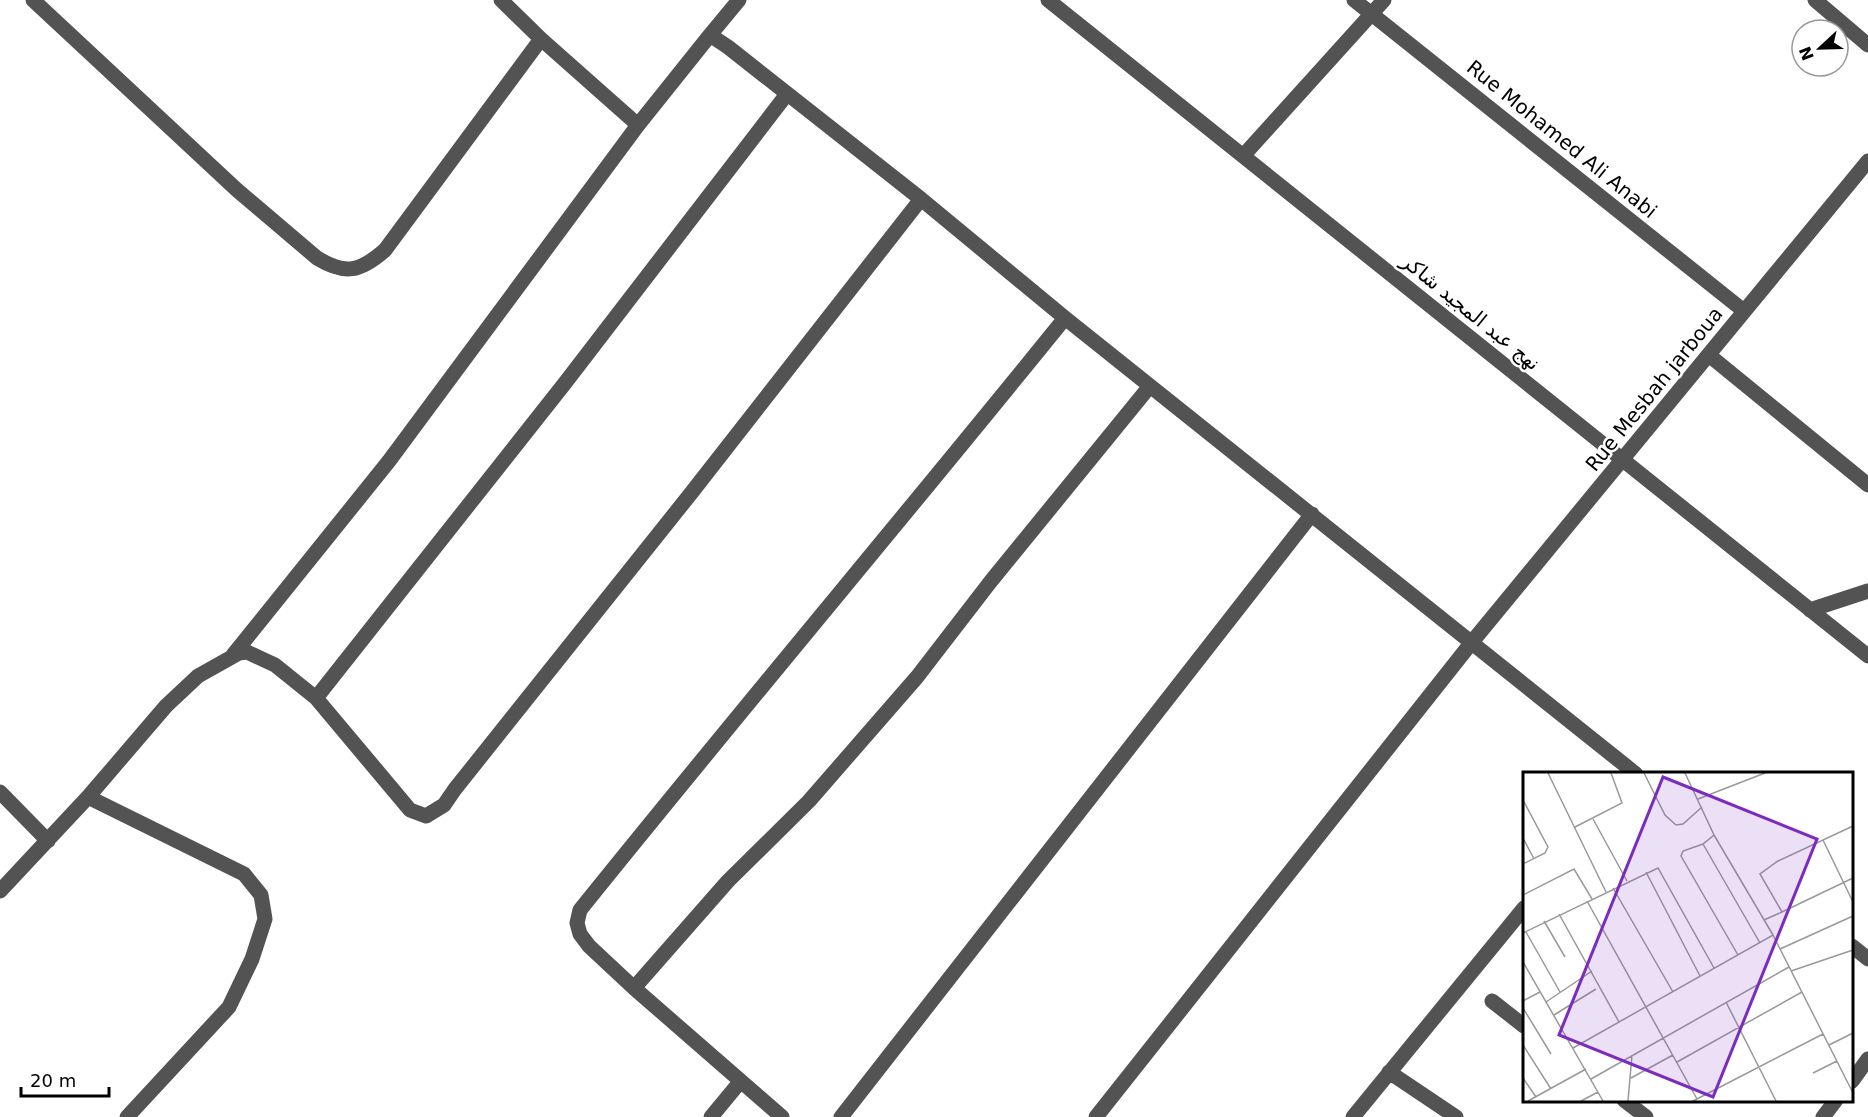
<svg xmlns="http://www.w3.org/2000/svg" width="1868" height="1117" font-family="'DejaVu Sans',Vazirmatn,sans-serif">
  <rect width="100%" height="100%" fill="#fff"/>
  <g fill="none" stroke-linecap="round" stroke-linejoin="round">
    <path stroke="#535353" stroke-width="15" d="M 33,0 L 237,190 L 317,258 C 345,275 360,272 385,250 L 541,39 L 501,0
      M 739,0 L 710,35 L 728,47 L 921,199 L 1065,318 L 1636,774
      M 1048,0 L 1868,656
      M 1354,0 L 1744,311
      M 1815,0 L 1868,45
      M 541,39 L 638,125
      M 1243,156 L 1384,0
      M 1710,356 L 1868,485
      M 1810,610 L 1868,591
      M 233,655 L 389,461 L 638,125 L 710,35
      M 316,698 L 565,383 L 787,94
      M 0,792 L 48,841
      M 88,797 L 244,874 L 261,895 L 265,919 L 252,959 L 229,1007 L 127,1117
      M 0,891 L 88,797 L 166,706 L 198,676 L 239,653 L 247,652 L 275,665 L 316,698 L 410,810 L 426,816 L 444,805 L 455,789 L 692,492 L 921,199
      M 1852,946 L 1868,959
      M 634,988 L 728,881 L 809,801 L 917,677 L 991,581 L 1150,386
      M 1492,1001 L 1524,1026
      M 1389,1072 L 1456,1117
      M 1852,1081 L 1868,1059
      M 1624,1100 L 1646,1117
      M 711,1117 L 740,1082
      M 782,1117 L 634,988 L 589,946 L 580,934 L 577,923 L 580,910 C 740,711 904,517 1065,318
      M 841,1117 L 1312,514
      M 1096,1117 L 1472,642 L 1868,161
      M 1353,1117 L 1524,908
      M 1823,1117 L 1836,1100"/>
  </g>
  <g text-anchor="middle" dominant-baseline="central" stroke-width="5" stroke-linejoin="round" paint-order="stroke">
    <g font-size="20" fill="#000" stroke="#fff">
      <text transform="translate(1562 139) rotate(39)">Rue Mohamed Ali Anabi</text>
      <text transform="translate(1471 312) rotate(39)">نهج عبد المجيد شاكر</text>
      <text transform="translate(1654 389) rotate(-51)">Rue Mesbah jarboua</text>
    </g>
  </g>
  <g transform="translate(1523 772)">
    <rect width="330" height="330" fill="#fff"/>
    <path fill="none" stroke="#999" stroke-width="1.5" d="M 25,1 L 83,120M 121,1 L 142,43 L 153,53 L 160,52 L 179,35M 162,1 L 191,63 L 180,72 L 160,79 L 158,84 L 215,183M 175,27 L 242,1M 0,28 L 25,75 L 22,81 L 0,92M 70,47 L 104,109M 330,54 L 255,89 L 237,102 L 259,140 L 330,106M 52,55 L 99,31 L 88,1M 191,63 L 250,163M 0,66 L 11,87M 300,68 L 330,130M 180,72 L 237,171M 123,100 L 177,204M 90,116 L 150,220M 0,123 L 51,97 L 69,127M 64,129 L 174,327M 36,142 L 96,250M 241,148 L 259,140M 21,149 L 42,185M 3,160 L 37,220M 0,161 L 135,96 L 191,196M 257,177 L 330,144M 0,190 L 80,329M 268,199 L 330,178M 0,229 L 17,220M 23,230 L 69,199M 203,230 L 253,329M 0,236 L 28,282M 31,243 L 73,217M 0,273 L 28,317M 306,273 L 330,261M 50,276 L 250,163 L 330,321M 154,290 L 279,220M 290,301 L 314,289M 0,306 L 13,325M 108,306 L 150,283M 68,307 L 266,195M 5,329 L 63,297M 58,329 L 75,320M 105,329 L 109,283M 170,329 L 300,262"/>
    <path fill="#7b2cbf" fill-opacity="0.15" stroke="#7b2cbf" stroke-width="3" d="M 140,5 L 294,67 L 190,325 L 36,263 Z"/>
    <rect width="330" height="330" fill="none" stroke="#000" stroke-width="3"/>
  </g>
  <g transform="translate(1820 48) rotate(248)"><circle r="28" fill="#ffffff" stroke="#999999" stroke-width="1.5"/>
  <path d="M0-4.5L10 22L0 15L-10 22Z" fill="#000000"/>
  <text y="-9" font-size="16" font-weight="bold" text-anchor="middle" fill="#000000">N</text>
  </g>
  <path d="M21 1087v9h88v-9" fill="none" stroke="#000000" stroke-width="3"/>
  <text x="30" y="1087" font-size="18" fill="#000000" stroke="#ffffff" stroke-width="4.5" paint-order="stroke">20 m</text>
</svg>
